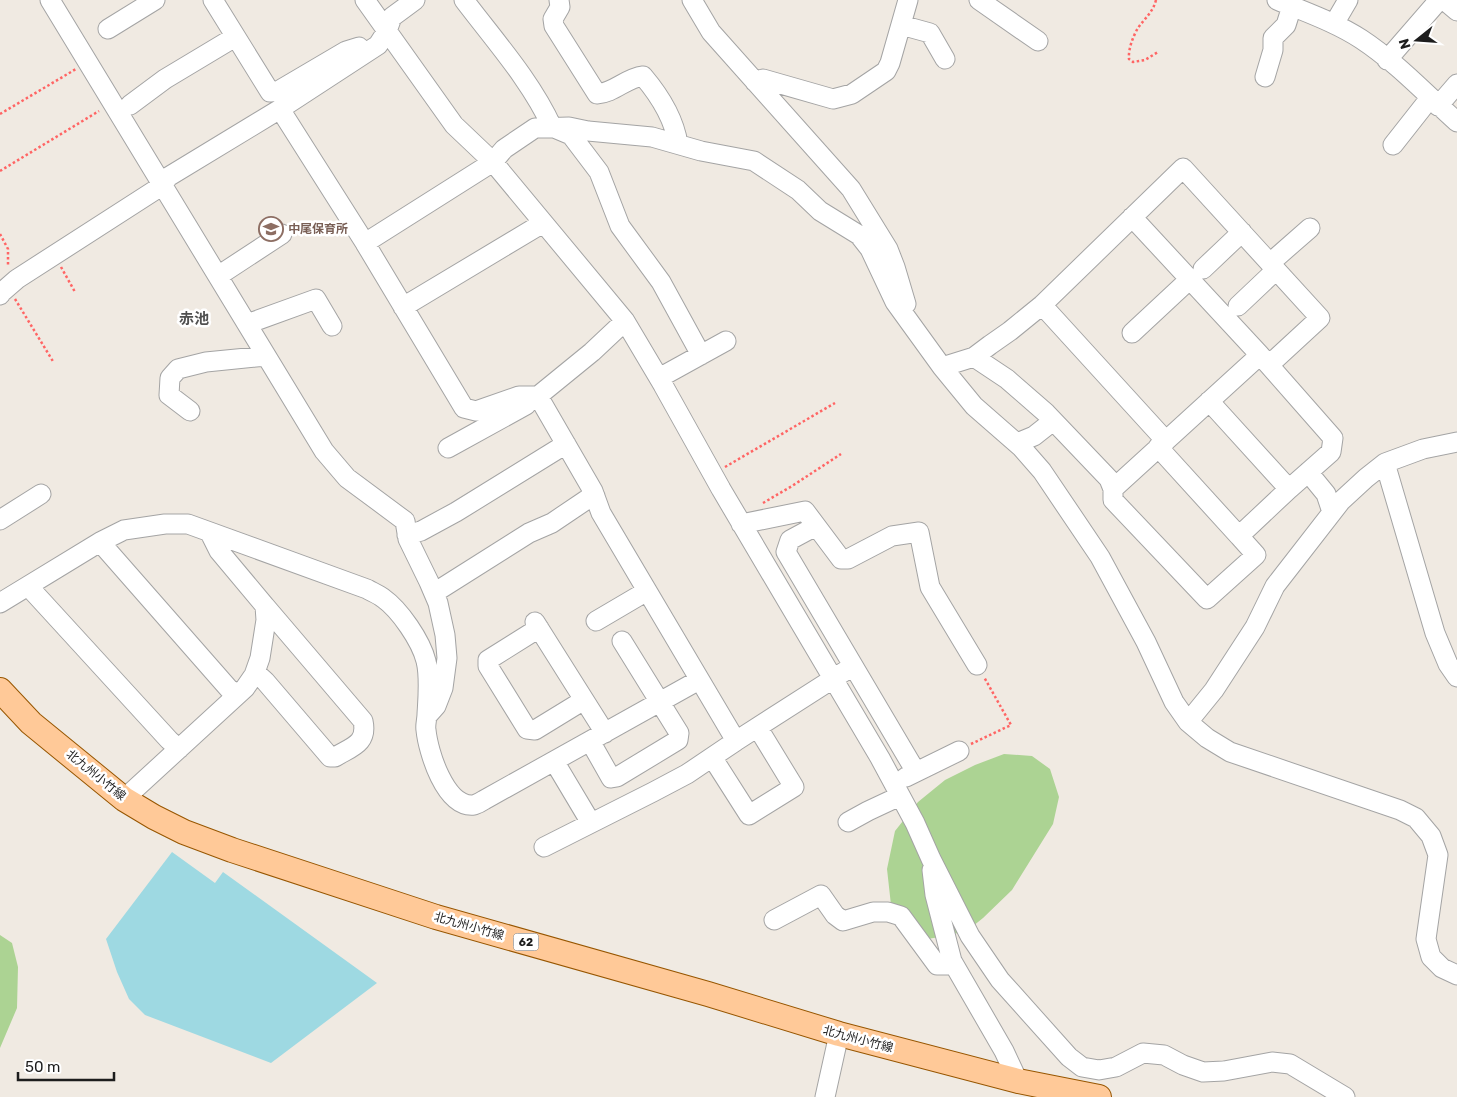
<svg xmlns="http://www.w3.org/2000/svg" width="1457" height="1097" font-family="Rubik,'Noto Sans JP',sans-serif">
  <rect width="100%" height="100%" fill="#f0eae2"/>
  <path fill="#acd393" d="M 1004,754 L 1032,756 L 1050,769 L 1059,797 L 1053,824 L 1012,890 L 983,918 L 968,930 L 947,936 L 920,940 L 891,905 L 887,869 L 895,831 L 918,802 L 945,780 L 975,765 Z
    M 0,935 L 12,943 L 18,967 L 17,1008 L 0,1048 Z"/>
  <path fill="#9ed9e2" d="M 172,852 L 215,883 L 223,872 L 377,983 L 271,1063 L 145,1015 L 129,999 L 117,972 L 106,939 Z"/>
  <g fill="none" stroke-linecap="round" stroke-linejoin="round">
    <defs>
      <path id="minor" d="M 50,0 L 324,451 L 347,478 L 405,521 L 408,539 L 429,582 L 438,603 L 445,635 L 447,658 L 443,688 L 436,706 L 428,715
        M 213,0 L 270,92 L 278,91 L 346,51 L 359,47
        M 365,0 L 454,125 L 493,162 L 625,321 L 663,385 L 721,489 L 880,758 L 915,823 L 931,859 L 970,936 L 1000,980 L 1069,1057 L 1082,1067 L 1099,1070 L 1116,1067 L 1143,1053 L 1164,1055 L 1183,1065 L 1203,1072 L 1224,1071 L 1272,1062 L 1290,1064 L 1345,1097
        M 464,0 C 495,41 531,81 552,127 L 571,135 L 599,172 L 620,226 L 661,282 L 701,355
        M 559,0 L 560,7 L 553,19 L 554,26 L 597,94 C 614,93 626,78 643,76 C 660,96 674,118 678,144
        M 692,0 L 711,32 L 851,189 L 888,249 L 895,267 L 906,304
        M 979,0 L 1038,41
        M 1277,0 C 1305,12 1335,22 1361,39 C 1396,62 1426,94 1457,122
        M 1444,0 L 1457,11
        M 1334,24 L 1348,0
        M 901,25 L 930,33 L 945,59
        M 108,29 L 155,0
        M 1387,60 L 1439,0
        M 1265,77 L 1273,50 L 1273,38 L 1286,25 L 1292,6
        M 755,82 L 763,79 L 833,99 L 852,94 L 886,71 L 890,63 L 908,0
        M 130,105 L 165,79 L 235,37
        M 1438,106 L 1457,84
        M 280,109 L 365,243 L 464,408 L 476,411 L 519,396 L 538,396 L 592,352 L 625,321
        M 1393,145 L 1430,98
        M 1132,217 L 1260,355
        M 365,243 L 493,162 L 504,149 L 535,128 L 569,127 L 588,131 L 652,137 L 701,151 L 754,161 L 798,190 L 820,211 L 859,235 L 870,249 L 895,302 L 942,367 L 974,406 L 1021,447 L 1042,471 L 1100,557 L 1146,642 L 1174,702 L 1188,722 L 1207,738 L 1230,752 L 1400,810 L 1416,818 L 1431,836 L 1438,855 L 1426,939 L 1431,957 L 1442,968 L 1457,975
        M 1270,263 L 1310,228
        M 1203,269 L 1242,232
        M 218,276 L 282,234
        M 0,295 L 2,292 L 17,279 L 163,185 L 168,177 L 280,109 L 378,45 L 387,31 L 392,17 L 415,0
        M 1042,305 L 1166,441
        M 1238,306 L 1276,270
        M 403,307 L 543,223
        M 247,324 L 316,299 L 332,326
        M 1132,333 L 1190,279
        M 974,357 L 1007,379 L 1046,413 L 1109,479 L 1113,489 L 1113,500 L 1207,599 L 1256,555 L 1239,536 L 1289,489 L 1331,452 L 1333,438 L 1260,355 L 1113,489
        M 942,367 L 974,357 L 990,345 L 1010,331 L 1042,305 L 1183,168 L 1320,318 L 1269,365
        M 659,378 L 726,341
        M 538,396 L 593,491 L 601,513 L 736,741 L 853,666
        M 1209,401 L 1289,489
        M 190,411 L 169,395 L 170,378 L 178,369 L 206,362 L 266,356
        M 1017,443 L 1034,436 L 1053,421
        M 1158,447 L 1239,536
        M 448,448 L 526,405 L 532,396
        M 1385,463 L 1435,633 L 1448,664 L 1457,677
        M 1308,472 L 1326,494 L 1332,512
        M 0,520 L 41,494
        M 741,524 L 805,511 L 841,559 L 848,559 L 892,536 L 919,532 L 930,587 L 977,665
        M 816,526 L 790,540 L 786,552 L 916,772
        M 407,535 L 421,531 L 456,512 L 566,444
        M 100,542 L 229,689 L 238,694
        M 28,586 L 169,740 L 179,749
        M 434,593 L 529,533 L 552,523 L 586,500 L 595,496
        M 0,603 L 100,542 L 124,530 L 165,524 L 188,524 L 367,589 C 372,592 378,594 383,598 C 400,610 421,641 426,661 C 430,677 428,697 427,714 C 427,720 425,725 426,730 C 428,751 445,808 474,805 C 477,804 481,802 484,800 L 699,680
        M 596,621 L 647,591
        M 535,622 L 605,733
        M 539,628 L 488,660 L 488,666 L 527,729 L 535,730 L 584,700
        M 255,672 L 265,681 L 330,757 L 335,757 C 351,747 368,744 363,721 L 265,606
        M 1188,722 L 1214,690 L 1255,627 L 1275,586 L 1341,501 L 1366,478 L 1385,463 L 1423,449 L 1457,442
        M 590,741 L 611,778 L 617,777 L 678,740 L 679,733 L 622,641
        M 712,757 L 749,815 L 794,787 L 758,728
        M 554,761 L 591,823
        M 906,777 L 959,751
        M 124,799 L 245,688 L 254,675 L 260,658 L 266,620 L 265,606 L 219,551 L 210,533
        M 848,822 L 868,811 L 900,796
        M 544,847 L 653,792 L 687,774 L 736,741
        M 932,870 L 935,895 L 952,961 L 1004,1051 L 1018,1081
        M 774,920 L 821,895 L 835,915 L 843,921 L 873,912 L 888,912 L 901,916 L 937,965 L 954,965
        M 825,1097 L 839,1034"/>
      <path id="major" d="M 0,690 L 31,723 L 124,799 L 154,817 L 184,832 L 232,850 L 436,917 L 708,994 L 839,1034 L 1018,1081 L 1099,1097"/>
    </defs>
    <use href="#minor" stroke="#a4a4a4" stroke-width="21"/>
    <use href="#major" stroke="#975600" stroke-width="26"/>
    <path stroke="#ff6564" stroke-width="2.5" stroke-dasharray="2.5 2.5" stroke-linecap="butt" d="M 1156,0 C 1153,12 1145,18 1138,28 C 1133,36 1128,50 1129,59 L 1133,62 L 1145,60 L 1158,52
      M 0,114 L 76,69
      M 0,171 L 99,111
      M 0,234 L 8,249 L 8,267
      M 61,267 L 75,292
      M 15,299 L 54,363
      M 725,467 L 835,403
      M 763,503 L 792,486 L 841,454
      M 971,744 L 1011,725 L 984,677"/>
    <use href="#minor" stroke="#fff" stroke-width="19"/>
    <use href="#major" stroke="#ffc998" stroke-width="24"/>
  </g>
  <defs>
    <symbol id="school-ring" viewBox="-11 -11 22 22"><circle r="9.5" fill="#fff" stroke="#8d6e63" stroke-width="1.5"/><path d="M0-5L7-2L0 1L-7-2ZM-4 1L0 2.5L4 1V4Q0 6-4 4Z" fill="#8d6e63"/></symbol>
  </defs>
  <g fill-rule="evenodd">
    <use href="#school-ring" x="257" y="215" width="28" height="28"/>
  </g>
  <g text-anchor="middle" dominant-baseline="central" stroke-width="5" stroke-linejoin="round" paint-order="stroke">
    <rect fill="#fff" stroke="#616161" stroke-width="1" x="513.5" y="933.5" width="25" height="17" rx="4"/>
    <g font-size="11" font-weight="bold" fill="#1d1d1d">
      <text x="526" y="942">62</text>
    </g>
    <g font-size="12" font-weight="bold" fill="#785e54" stroke="#fff" text-anchor="start">
      <text x="288" y="229">中尾保育所</text>
    </g>
    <g font-size="12" fill="#1d1d1d" stroke="#fff">
      <text transform="translate(96 775) rotate(39)">北九州小竹線</text>
      <text transform="translate(469 926) rotate(16)">北九州小竹線</text>
      <text transform="translate(858 1039) rotate(15)">北九州小竹線</text>
    </g>
    <g font-size="15" font-weight="bold" fill="#505050" stroke="#fff">
      <text x="194" y="319">赤池</text>
    </g>
  </g>
  <g transform="translate(1417 40) rotate(253)" stroke="#ffffff" stroke-width="4" paint-order="stroke">
  <path d="M0-4L9 19L0 12L-9 19Z" fill="#1d1d1d"/>
  <text y="-8" font-size="14" font-weight="bold" text-anchor="middle" fill="#1d1d1d">N</text>
  </g>
  <path d="M18 1072v8h96v-8" fill="none" stroke="#1d1d1d" stroke-width="2.5"/>
  <text x="25" y="1072" font-size="15" fill="#1d1d1d" stroke="#ffffff" stroke-width="4" paint-order="stroke">50 m</text>
</svg>
